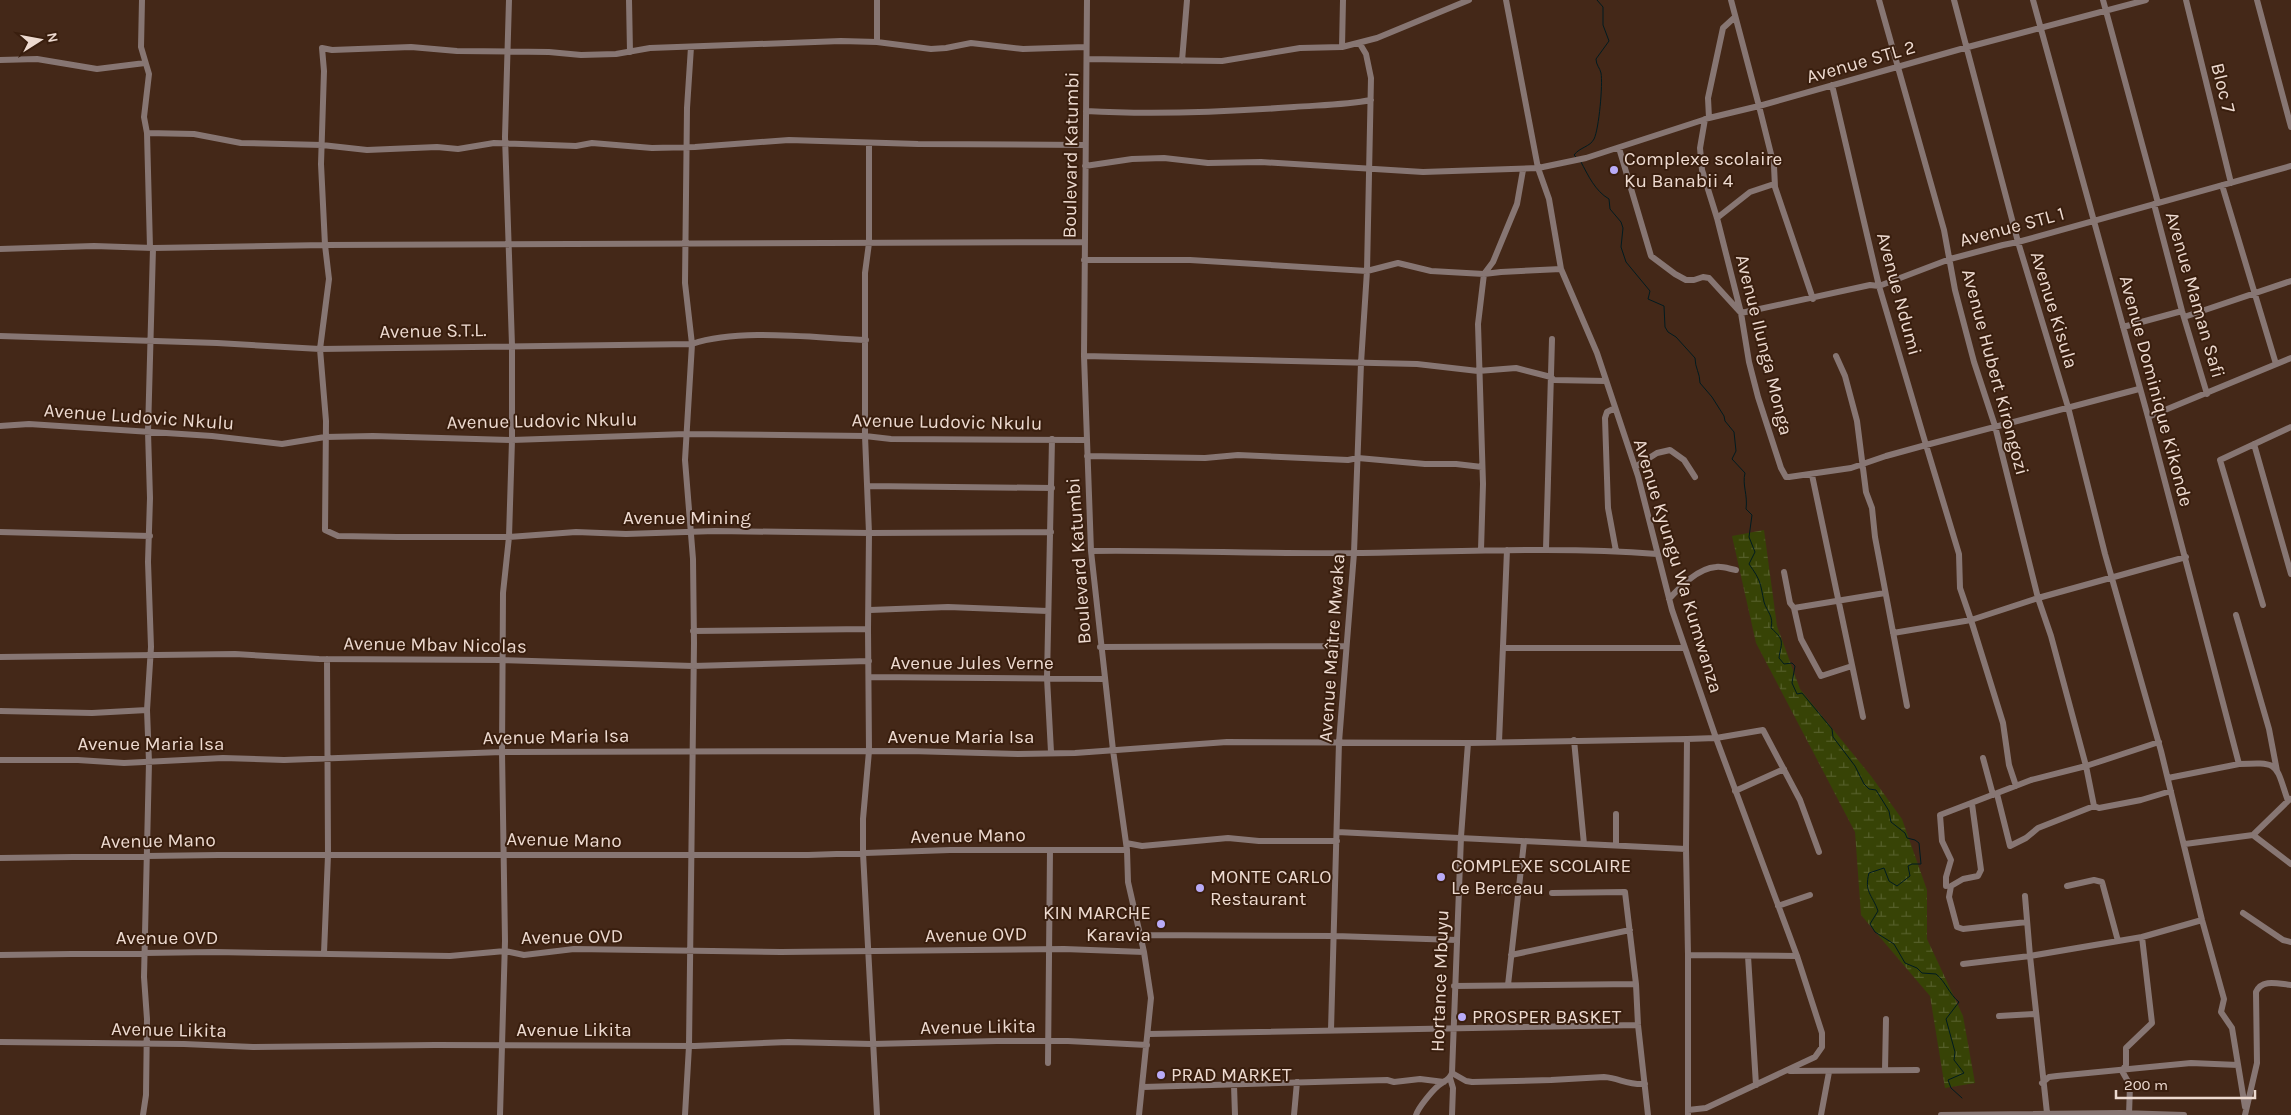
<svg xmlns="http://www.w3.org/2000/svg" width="2291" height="1115" font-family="Karla,sans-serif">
  <defs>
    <pattern id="wetland-marsh" width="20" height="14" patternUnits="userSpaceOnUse" patternTransform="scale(1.25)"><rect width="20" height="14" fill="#374306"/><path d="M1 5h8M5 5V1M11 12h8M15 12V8" fill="none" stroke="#545e29"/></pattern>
  </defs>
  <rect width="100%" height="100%" fill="#442818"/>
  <path fill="url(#wetland-marsh)" d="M 1764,530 L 1777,626 L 1800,689 L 1871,776 L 1902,819 L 1927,890 L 1927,939 L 1963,1016 L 1975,1083 L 1945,1088 L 1930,996 L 1861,915 L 1855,832 L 1756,643 L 1732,536 Z"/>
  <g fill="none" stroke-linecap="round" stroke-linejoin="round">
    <path stroke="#011b20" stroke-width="1" d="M 1576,157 L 1574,155 C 1580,147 1590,147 1594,139 C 1599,129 1603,84 1601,73 C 1600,68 1596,65 1596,59 L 1609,41 L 1603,25 L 1603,7 L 1597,0
      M 1581,162 C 1588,175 1595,191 1609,199 L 1610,209 L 1621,222 L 1623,228 L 1621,247 L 1626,262 L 1650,291 L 1648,299 L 1664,306 L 1665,327 L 1668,332 L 1676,337 L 1695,358 C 1695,368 1700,373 1700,383 L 1712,397 L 1724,416 L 1725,421 L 1734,432 L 1736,451 L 1732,459 L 1745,473 C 1742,485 1748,495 1746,509 L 1752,515 L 1749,537 L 1755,552 L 1749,564 C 1761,581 1760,582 1764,602 C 1767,612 1774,616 1771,628 C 1786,641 1781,643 1779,658 L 1784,664 L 1792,663 L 1795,666 L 1792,683 L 1797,694 L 1802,693 L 1832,729 L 1833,737 L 1855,766 L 1864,784 L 1869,789 L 1876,790 L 1889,811 L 1891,822 L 1905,833 L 1907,838 L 1915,840 L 1919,843 L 1921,864 L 1912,864 L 1908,866 L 1910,876 L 1897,886 L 1889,881 L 1884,868 L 1869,873 C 1864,892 1872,894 1878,911 L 1870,924 L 1875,932 L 1894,944 L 1905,963 L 1917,968 L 1922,973 L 1936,974 C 1946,982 1949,994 1959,1002 L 1946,1019 L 1955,1052 L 1954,1060 L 1964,1073 L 1948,1080 L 1951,1088 L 1962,1098"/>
    <path stroke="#877673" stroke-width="6" d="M 142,0 L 141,47 L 149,74 L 144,117 L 147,133 L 150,248
      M 629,0 L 630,52
      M 877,0 L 877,42
      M 1087,0 L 1084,356 L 1091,551 L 1113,750 L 1127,850 L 1128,882 L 1144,952 L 1151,998 L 1139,1115
      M 1506,0 L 1538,168 L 1549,199 L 1561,269 L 1597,353 L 1638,476 L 1672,610 L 1716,738 L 1797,956 L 1822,1033 L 1822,1047 L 1815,1057 L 1706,1108 L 1688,1110
      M 1731,0 L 1759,106 L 1774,166 L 1775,187 L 1813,299
      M 1879,0 L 1944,230 L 1955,290 L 1974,362 L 1995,426 L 2038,598 L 2051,636 L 2086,766 L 2094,806 L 2099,808 L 2141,800 L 2171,791
      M 1954,0 L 2018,242 L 2068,407 L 2105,554 L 2161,751 L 2202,920 L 2224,999 L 2221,1012 L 2232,1028 L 2245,1107
      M 2033,0 L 2148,417 L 2239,764 C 2280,762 2275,763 2288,801
      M 2103,0 L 2158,203
      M 2186,0 L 2231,183
      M 2257,0 L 2291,127
      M 1342,47 L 1343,0
      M 1087,59 L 1222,61 L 1300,48 L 1342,47 L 1377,38 L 1469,0
      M 0,60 L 37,59 L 97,69 L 145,63
      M 1182,61 L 1187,0
      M 1086,111 C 1155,115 1225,112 1294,107 C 1320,105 1345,105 1371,100
      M 1709,118 L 1708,98 L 1723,28 L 1735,17
      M 1705,119 L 1700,148 L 1702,170 L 1717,218 L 1741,313 L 1749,362 L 1758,397 L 1781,468 L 1786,477 L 1789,477 L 1851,468 L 1886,456 L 1926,445 L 1879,286 L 1832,85
      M 147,133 L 194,134 L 241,143 L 322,145 L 367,150 L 437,147 L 458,149 L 494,143 L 576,146 L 592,143 L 652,148 L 695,147 L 789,140 L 918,144 L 1085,145
      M 869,143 L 869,243 L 865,273 L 865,436 L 869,533 L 868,629 L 869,751 L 863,819 L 863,853 L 877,1115
      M 1619,148 L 1651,256 L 1675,274 L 1686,280 L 1694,280 L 1703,277 L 1709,278 L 1741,313 L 1870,285 L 1879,286 L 1950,259 L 2003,245 L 2018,242 L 2291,166
      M 1085,166 L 1132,159 L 1164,158 L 1208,163 L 1261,162 L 1423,172 L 1538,168 L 1586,158 L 1709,118 L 1759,106 L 1968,47 L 2146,0
      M 2222,185 L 2276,364
      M 2154,204 L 2182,311 L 2207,394
      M 1717,218 L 1750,192 L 1774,184
      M 0,249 L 94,246 L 153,248 L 325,245 L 1084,242
      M 1084,260 L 1190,260 L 1367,271 L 1398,263 L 1431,271 L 1484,274 L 1501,272 L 1561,269
      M 2184,317 L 2291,281
      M 2123,327 L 2182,311
      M 0,336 L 217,343 L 320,349 L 692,344 C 740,328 814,338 866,340
      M 1084,356 L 1417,364 L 1478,371 L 1516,368 L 1551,377 L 1554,380 L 1606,381
      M 1836,356 L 1845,376 L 1857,421 L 1866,492 L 1872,508 L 1875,537 L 1907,706
      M 1615,408 L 1607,412 L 1605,418 L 1608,508 L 1616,551
      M 2148,417 L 2291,358
      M 0,426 L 29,424 L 212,436 L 282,444 L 325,437 L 373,436 L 512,440 L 686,434 L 865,436 L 891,439 L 1085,440
      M 2254,444 L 2291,574
      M 1087,456 L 1205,458 L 1238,455 L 1348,460 L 1358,458 L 1425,464 L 1456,464 L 1482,467
      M 1635,467 L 1657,453 L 1670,450 L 1684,460 L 1695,477
      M 1812,475 L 1863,717
      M 867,486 L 1052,488
      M 0,532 L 150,536
      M 1051,532 L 869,533 L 715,531 L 626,534 L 576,532 L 509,537 L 397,537 L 338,536 L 325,530 L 326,421 L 320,349 L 329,279 L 325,245 L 321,164 L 324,71 L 322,48 L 332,50 L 411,47 L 457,51 L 549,52 L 581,55 L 616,54 L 650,48 L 841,41 L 877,42 L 931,49 L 946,48 L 971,43 L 1023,49 L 1086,47
      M 1546,549 L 1552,339
      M 1481,550 L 1483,484 L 1478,324 L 1484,274 L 1493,262 L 1517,204 L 1523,170
      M 1091,551 C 1179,550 1267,554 1355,553 C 1456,552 1556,546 1657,554
      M 1784,572 L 1790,603 L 1794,608 L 1885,593
      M 1669,599 C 1680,587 1698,568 1716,567 C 1722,566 1730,569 1736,570
      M 2263,605 L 2220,460 L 2291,427
      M 1794,608 L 1801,639 L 1821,676 L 1852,666
      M 870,610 L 948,607 L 1048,611
      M 2236,615 L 2269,729 L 2277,771
      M 693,631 L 868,629
      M 1893,633 L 1971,620 L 1960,588 L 1959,554 L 1926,445 L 2139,389
      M 1100,647 L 1346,646
      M 1504,648 L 1685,648
      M 0,657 L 235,654 L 319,659 L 502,660 L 693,666 L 869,661
      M 869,677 L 1104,679
      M 0,711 L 92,713 L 147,710
      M 1574,740 L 1584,844
      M 1499,742 L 1507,550
      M 1051,752 L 1047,678 L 1052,439
      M 1983,758 L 1993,795
      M 0,760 L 78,760 L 124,763 L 223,758 L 284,760 L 502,752 L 910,751 L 1018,754 L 1075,753 L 1227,742 L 1468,743 L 1687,739 L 1716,738 L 1763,730 L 1800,800 L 1819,852
      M 2168,778 L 2239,764
      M 2016,786 L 2009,765 L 2003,723 L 1971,620 L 2038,598 L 2186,557
      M 1735,791 L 1784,769
      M 1997,794 L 2010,846 L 2026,838 L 2038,828 L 2094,806
      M 1972,804 L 1981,870 L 1978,876 L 1963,879 L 1951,886 L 1949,897 L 1957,927 L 1963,929 L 2027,922
      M 1616,814 L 1616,845
      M 1337,832 L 1686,849 L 1688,955 L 1797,956
      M 2253,835 L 2290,799
      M 2253,835 L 2291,864
      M 1126,843 L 1142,846 L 1228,838 L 1259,841 L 1337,841
      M 2185,844 L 2253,835
      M 1686,849 L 1687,739
      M 0,858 L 219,855 L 808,855 L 950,850 L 1127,850
      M 1946,886 L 1946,877 L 1951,860 L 1942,841 L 1940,815 L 2031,780 L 2086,766 L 2159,742
      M 2067,886 L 2094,880 L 2102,882 L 2118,941
      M 1485,890 L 1519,891
      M 1552,893 L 1625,892 L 1636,984
      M 1778,906 L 1810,895
      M 2243,913 L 2283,940 L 2291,942
      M 1140,935 L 1335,936 L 1457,940
      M 324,953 L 328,855 L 327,659
      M 0,955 L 214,952 L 450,956 L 505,951 L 524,955 L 574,949 L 781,952 L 1064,949 L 1144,952
      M 1511,955 L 1630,930
      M 1688,955 L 1688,1115
      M 1748,956 L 1756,1085
      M 1963,964 L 2030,956 L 2025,896
      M 1508,985 L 1524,842
      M 1454,986 L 1636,984 L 1638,1025 L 1648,1115
      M 1999,1016 L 2035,1014
      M 1331,1030 L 1339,742 L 1354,553 L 1361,363 L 1367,271 L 1371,78 L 1366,54 L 1360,44
      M 1149,1034 L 1638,1025
      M 0,1042 L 184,1044 L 253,1047 L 435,1045 L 695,1046 L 788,1042 L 872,1044 L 997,1041 L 1068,1041 L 1147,1045
      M 1048,1063 L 1050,850
      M 1885,1070 L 1886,1019
      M 1790,1071 L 1917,1070
      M 1452,1073 L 1466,1081 L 1472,1082 L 1551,1080 L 1604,1077 C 1620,1078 1626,1085 1645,1084
      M 1450,1078 L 1453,1088 L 1452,1115
      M 2042,1083 L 2049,1077 L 2057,1076 L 2191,1063 L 2238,1065
      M 1234,1085 L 1235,1115
      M 1143,1087 L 1387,1080 L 1394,1082 L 1420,1079 L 1444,1082
      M 2047,1113 L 2030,956 L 2142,937
      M 143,1115 L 146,1095 L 147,1019 L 144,977 L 149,762 L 147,710 L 151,647 L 148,562 L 150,498 L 148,432 L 153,248
      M 500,1115 L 505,941 L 502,752 L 503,593 L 509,537 L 512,440 L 512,345 L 505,137 L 509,0
      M 685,1115 L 689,1046 L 694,643 L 693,559 L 685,460 L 692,344 L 685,283 L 687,108 L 691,47
      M 1294,1115 L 1297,1082
      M 1416,1115 C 1418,1108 1432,1091 1438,1086 C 1443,1081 1449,1081 1452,1073 L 1461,837 L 1468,743
      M 1821,1115 L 1829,1072
      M 1941,1115 L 2121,1113 L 2184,1115
      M 2129,1115 L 2130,1085 L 2122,1071 L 2126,1065 L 2126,1048 L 2152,1023 L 2142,937 L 2202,920
      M 2245,1115 L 2257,1063 L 2256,992 C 2262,978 2279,984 2291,985"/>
  </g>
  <g fill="#b9abf7" stroke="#391e0e" stroke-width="2">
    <circle cx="1614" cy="170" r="5"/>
    <circle cx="1441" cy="877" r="5"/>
    <circle cx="1200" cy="888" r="5"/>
    <circle cx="1161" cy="924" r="5"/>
    <circle cx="1462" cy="1017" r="5"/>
    <circle cx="1161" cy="1075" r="5"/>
  </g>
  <g text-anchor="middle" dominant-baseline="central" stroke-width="4" stroke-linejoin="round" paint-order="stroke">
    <g font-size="19" fill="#eddad0" stroke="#391e0e">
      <text transform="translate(1861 62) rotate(-16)">Avenue STL 2</text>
      <text transform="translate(2223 88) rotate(76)">Bloc 7</text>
      <text transform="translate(1071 155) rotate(-89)">Boulevard Katumbi</text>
      <text transform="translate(2012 227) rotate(-15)">Avenue STL 1</text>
      <text transform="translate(1899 294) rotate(75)">Avenue Ndumi</text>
      <text transform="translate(2195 295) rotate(74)">Avenue Maman Safi</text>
      <text transform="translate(2054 310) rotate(73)">Avenue Kisula</text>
      <text transform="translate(433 331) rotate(-1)">Avenue S.T.L.</text>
      <text transform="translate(1764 345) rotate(76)">Avenue Ilunga Monga</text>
      <text transform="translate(1995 372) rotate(75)">Avenue Hubert Kirongozi</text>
      <text transform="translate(2156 391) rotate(75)">Avenue Dominique Kikonde</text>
      <text transform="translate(139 417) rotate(4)">Avenue Ludovic Nkulu</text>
      <text transform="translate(542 421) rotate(-1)">Avenue Ludovic Nkulu</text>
      <text transform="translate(947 422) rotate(1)">Avenue Ludovic Nkulu</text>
      <text x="687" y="518">Avenue Mining</text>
      <text transform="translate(1079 561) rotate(-94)">Boulevard Katumbi</text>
      <text transform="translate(1678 566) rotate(73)">Avenue Kyungu Wa Kumwanza</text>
      <text transform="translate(435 645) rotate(1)">Avenue Mbav Nicolas</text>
      <text transform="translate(1332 648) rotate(-86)">Avenue Maître Mwaka</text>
      <text x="972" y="663">Avenue Jules Verne</text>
      <text transform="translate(556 737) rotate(-1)">Avenue Maria Isa</text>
      <text x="961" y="737">Avenue Maria Isa</text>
      <text x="151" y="744">Avenue Maria Isa</text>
      <text transform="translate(968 836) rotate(-1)">Avenue Mano</text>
      <text transform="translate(564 840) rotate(1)">Avenue Mano</text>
      <text transform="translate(158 841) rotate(-1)">Avenue Mano</text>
      <text transform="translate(976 935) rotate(-1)">Avenue OVD</text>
      <text transform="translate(572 937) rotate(-1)">Avenue OVD</text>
      <text x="167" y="938">Avenue OVD</text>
      <text transform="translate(1440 981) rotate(-88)">Hortance Mbuyu</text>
      <text transform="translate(978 1027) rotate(-1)">Avenue Likita</text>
      <text transform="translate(169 1030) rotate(1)">Avenue Likita</text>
      <text x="574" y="1030">Avenue Likita</text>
    </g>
    <g font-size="19" fill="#eddad0" stroke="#391e0e" text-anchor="start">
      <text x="1624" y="159">Complexe scolaire<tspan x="1624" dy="22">Ku Banabii 4</tspan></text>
      <text x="1451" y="866">COMPLEXE SCOLAIRE<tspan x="1451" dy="22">Le Berceau</tspan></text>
      <text x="1210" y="877">MONTE CARLO<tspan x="1210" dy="22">Restaurant</tspan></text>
      <text x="1151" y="913" text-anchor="end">KIN MARCHE<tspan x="1151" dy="22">Karavia</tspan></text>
      <text x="1472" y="1017">PROSPER BASKET</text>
      <text x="1171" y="1075">PRAD MARKET</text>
    </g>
  </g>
  <g transform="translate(40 40) rotate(79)" stroke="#391e0e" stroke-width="4" paint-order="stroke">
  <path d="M0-4L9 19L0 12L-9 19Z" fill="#eddad0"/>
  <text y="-8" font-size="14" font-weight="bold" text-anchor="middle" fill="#eddad0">N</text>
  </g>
  <path d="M2116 1090v8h139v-8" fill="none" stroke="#eddad0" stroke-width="2.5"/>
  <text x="2124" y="1090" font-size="15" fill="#eddad0" stroke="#391e0e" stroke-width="4" paint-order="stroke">200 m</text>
</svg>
